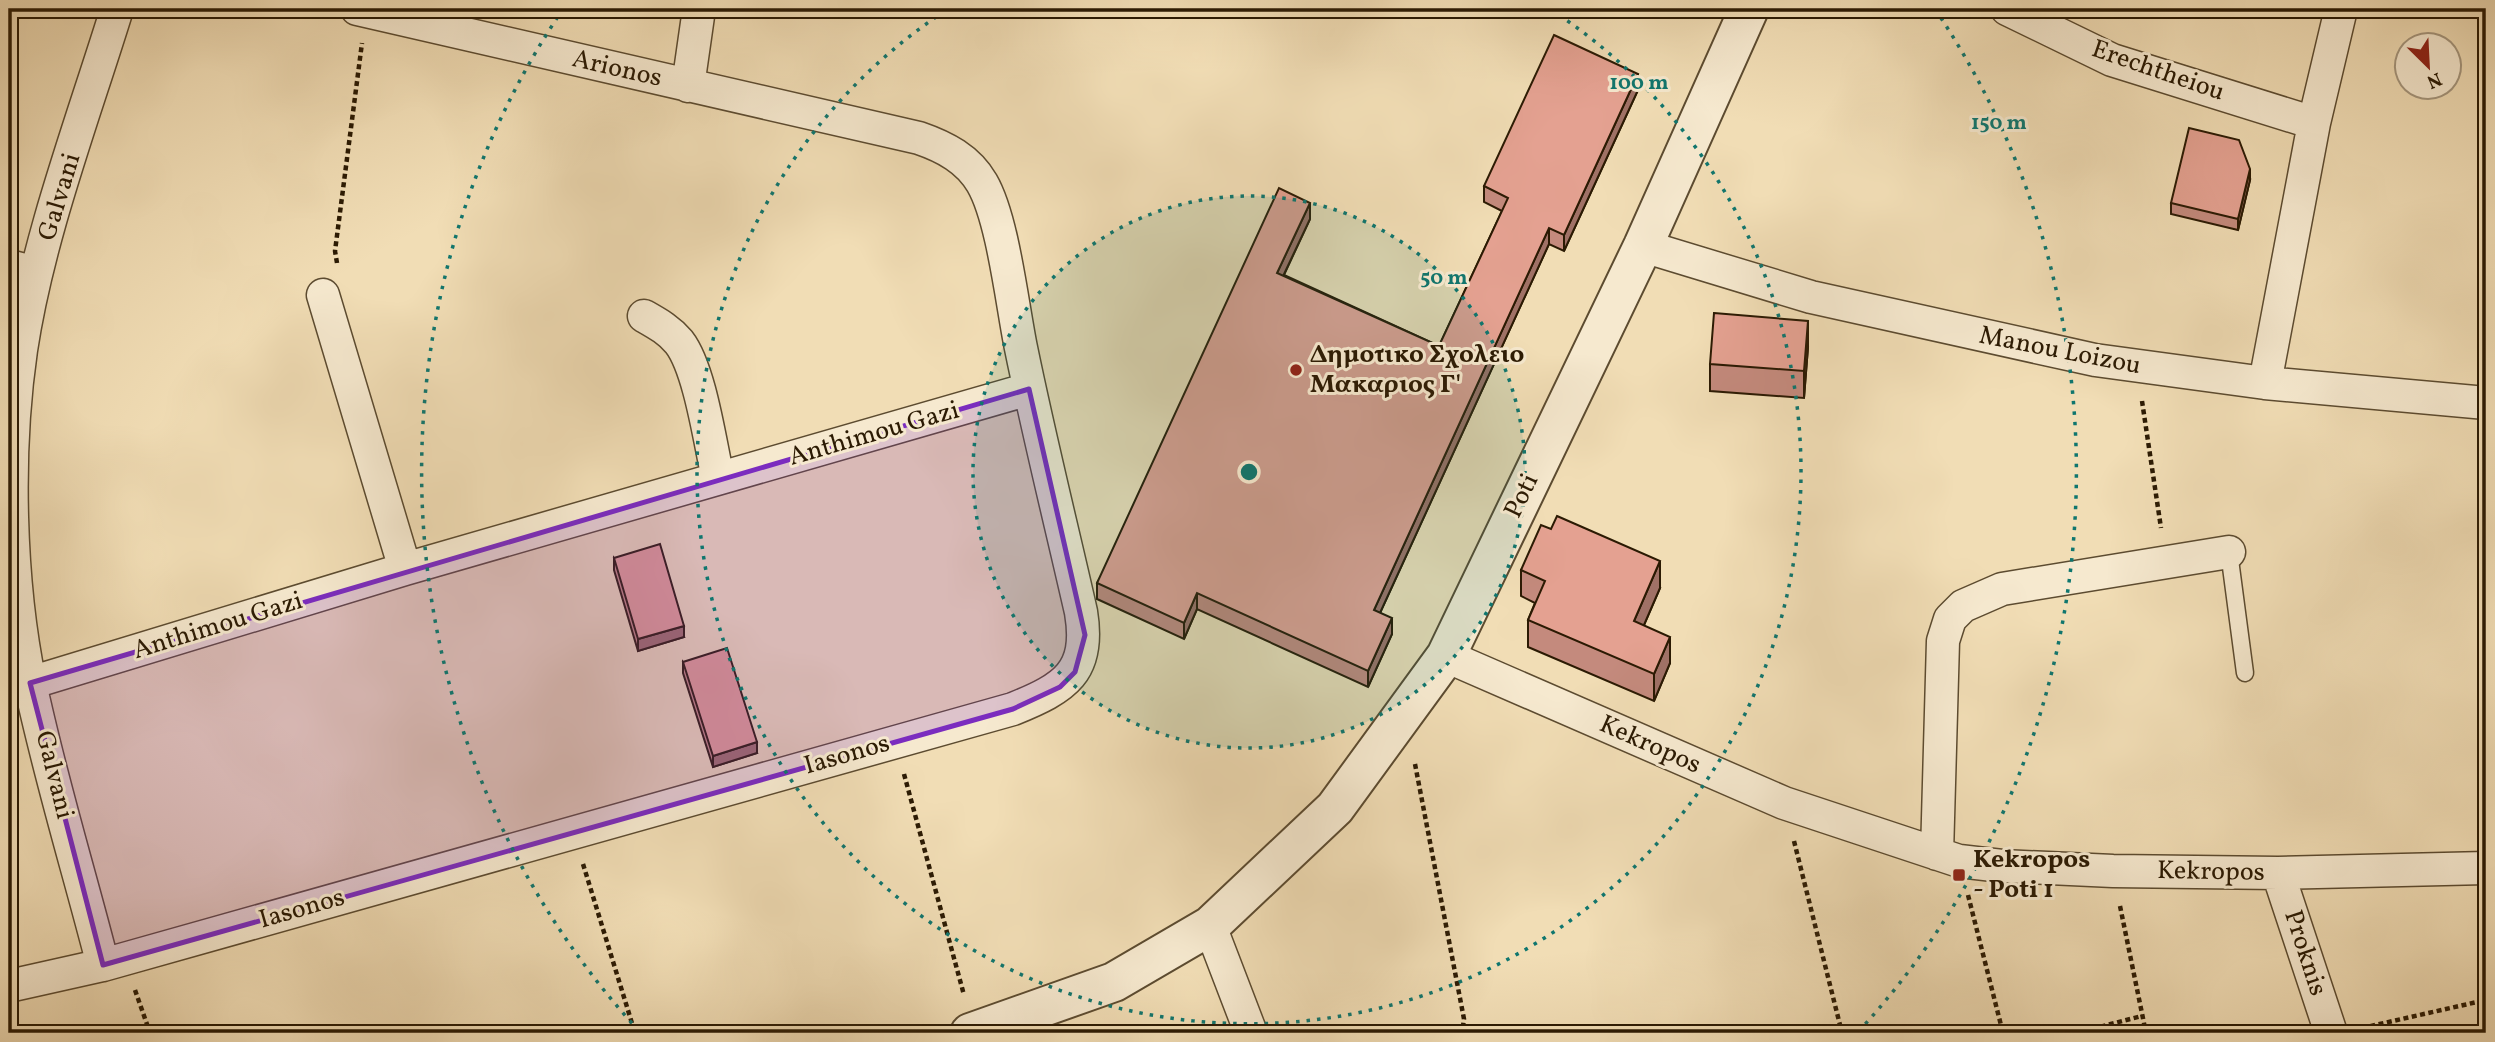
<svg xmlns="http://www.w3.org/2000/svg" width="2495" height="1042" font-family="Vollkorn,serif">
  <rect width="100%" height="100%" fill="#f1ddb5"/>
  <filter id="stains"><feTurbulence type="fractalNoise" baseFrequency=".00286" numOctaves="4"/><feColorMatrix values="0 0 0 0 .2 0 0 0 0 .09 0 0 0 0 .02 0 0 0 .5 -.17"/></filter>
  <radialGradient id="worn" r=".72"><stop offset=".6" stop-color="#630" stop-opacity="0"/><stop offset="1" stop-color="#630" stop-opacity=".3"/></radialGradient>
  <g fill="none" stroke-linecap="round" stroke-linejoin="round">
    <defs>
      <path id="service" d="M 2229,552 L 2245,673"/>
      <path id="minor" d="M 2007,9 L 2112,60 L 2314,123
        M 688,86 L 699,9
        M 1643,246 L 1811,297 L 2095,360 L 2265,383 L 2486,403
        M 9,266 L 36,273
        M 323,295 L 405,569
        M 644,316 C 658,324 669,330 679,342 C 700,369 710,443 718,478
        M 2265,383 L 2314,123 L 2341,9
        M 1446,656 L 1784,803 L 1959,861 L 2002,866 L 2113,871 L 2278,873 L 2486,868
        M 30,683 L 405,569 L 1029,389
        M 1937,854 L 1943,641 L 1950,619 L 1963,606 L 2002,589 L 2229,552
        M 2278,873 L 2331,1033
        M 1210,926 L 1251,1033
        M 103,965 C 79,871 50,778 30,683 C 9,581 6,453 21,350 C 38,237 83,119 117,9
        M 9,986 L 103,965 L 1013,709 C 1065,688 1091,672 1081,612 C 1061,524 1039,436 1021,348 C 1012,304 1003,219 982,183 C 968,159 945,147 919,138 L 357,9"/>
      <path id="tertiary" d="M 970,1033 L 1114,982 L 1210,926 L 1335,808 L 1446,656 L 1643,246 L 1749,9"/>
    </defs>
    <use href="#service" stroke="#5c4b30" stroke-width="19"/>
    <use href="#minor" stroke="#5c4b30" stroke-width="35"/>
    <use href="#tertiary" stroke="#5c4b30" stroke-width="42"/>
    <path stroke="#2b1a03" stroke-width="4.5" stroke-dasharray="5 3.5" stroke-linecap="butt" d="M 337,263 L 335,251 L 362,43
      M 2142,401 L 2161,528
      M 1415,764 L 1464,1019 L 1462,1033
      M 904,774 L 964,995
      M 1794,841 L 1842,1033
      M 583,864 L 635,1033
      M 1968,895 L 2003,1033
      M 2120,906 L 2146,1033
      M 135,990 L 150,1033
      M 2362,1028 L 2486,1000
      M 2076,1033 L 2142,1016"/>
    <use href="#service" stroke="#f6e9cf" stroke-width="16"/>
    <use href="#minor" stroke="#f6e9cf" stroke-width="32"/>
    <use href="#tertiary" stroke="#f6e9cf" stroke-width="38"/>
  </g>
  <path fill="#c48a7d" stroke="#2b1a03" stroke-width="2" d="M 1638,90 L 1564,251 L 1549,244 L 1380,613 L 1392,634 L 1368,687 L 1197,609 L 1184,639 L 1097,599 L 1097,583 L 1310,219 L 1284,275 L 1439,346 L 1502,211 L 1484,202 L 1484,186 Z
    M 2250,180 L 2238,230 L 2171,214 L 2171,203 Z
    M 1808,347 L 1804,398 L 1710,391 L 1710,364 Z
    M 614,558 L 684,637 L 638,651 L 614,570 Z
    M 1521,570 L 1660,588 L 1644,625 L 1670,663 L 1654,701 L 1528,647 L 1528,620 L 1535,603 L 1521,596 Z
    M 683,662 L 757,753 L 713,767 L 683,673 Z"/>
  <path fill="#a07166" stroke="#2b1a03" stroke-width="2" d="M 1638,74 L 1638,90 L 1564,251 L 1564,235 Z
    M 2250,169 L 2250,180 L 2238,230 L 2238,219 Z
    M 1310,203 L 1310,219 L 1277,289 L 1277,273 Z
    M 1549,228 L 1549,244 L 1374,626 L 1374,610 Z
    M 1808,321 L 1808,347 L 1804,398 L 1804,371 Z
    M 1660,561 L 1660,588 L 1634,648 L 1634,621 Z
    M 1197,593 L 1197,609 L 1184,639 L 1184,623 Z
    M 1392,618 L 1392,634 L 1368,687 L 1368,671 Z
    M 684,626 L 684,637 L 638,651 L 638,639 Z
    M 1670,637 L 1670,663 L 1654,701 L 1654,674 Z
    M 757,742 L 757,753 L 713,767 L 713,756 Z"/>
  <path fill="#e4a191" stroke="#2b1a03" stroke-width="2" d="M 1554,35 L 1638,74 L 1564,235 L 1549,228 L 1374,610 L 1392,618 L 1368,671 L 1197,593 L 1184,623 L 1097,583 L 1279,188 L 1310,203 L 1277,273 L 1439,346 L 1508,198 L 1484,186 Z
    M 2189,128 L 2239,140 L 2250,169 L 2238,219 L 2171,203 Z
    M 1714,313 L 1808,321 L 1804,371 L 1710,364 Z
    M 1557,516 L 1660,561 L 1634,621 L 1670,637 L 1654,674 L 1528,620 L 1545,581 L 1521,570 L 1541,525 L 1551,529 Z
    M 660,544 L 684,626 L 638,639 L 614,558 Z
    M 727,648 L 757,742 L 713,756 L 683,662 Z"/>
  <path fill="#7b2cbf" fill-opacity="0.2" stroke="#7b2cbf" stroke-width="5" stroke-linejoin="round" d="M 1029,389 L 1085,635 L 1075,672 L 1060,687 L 1013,709 L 103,965 L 30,683 Z"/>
  <circle cx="1249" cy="472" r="276" fill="#0f766e" fill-opacity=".12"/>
  <g fill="none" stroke="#0f766e" stroke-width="3.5" stroke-dasharray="3.5 7">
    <circle cx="1249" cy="472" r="276"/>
    <path d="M1550 9A552 552 0 1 1 948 9"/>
    <path d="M639 1031A828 828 0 0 1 563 9M1935 9A828 828 0 0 1 1859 1031"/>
  </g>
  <g fill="#8f2418" stroke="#f6e9cf" stroke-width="2.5">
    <circle cx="1296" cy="370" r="7"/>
    <rect x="1952" y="868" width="14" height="14" rx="3.5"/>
  </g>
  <g text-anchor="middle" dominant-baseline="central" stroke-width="6" stroke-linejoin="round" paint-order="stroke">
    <g font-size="26" fill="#2b1a03" stroke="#f6e9cf">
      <text transform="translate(617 69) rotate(13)">Arionos</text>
      <text transform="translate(2158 71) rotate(19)">Erechtheiou</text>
      <text transform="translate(60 197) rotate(-73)">Galvani</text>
      <text transform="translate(2060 351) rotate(11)">Manou Loizou</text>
      <text transform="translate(874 434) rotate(-16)">Anthimou Gazi</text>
      <text transform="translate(1522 496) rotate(-64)">Poti</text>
      <text transform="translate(218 626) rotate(-17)">Anthimou Gazi</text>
      <text transform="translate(1650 745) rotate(24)">Kekropos</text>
      <text transform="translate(847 755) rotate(-16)">Iasonos</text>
      <text transform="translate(54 775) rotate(76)">Galvani</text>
      <text transform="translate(2211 872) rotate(1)">Kekropos</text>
      <text transform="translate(302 909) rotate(-16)">Iasonos</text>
      <text transform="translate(2305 953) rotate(72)">Proknis</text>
    </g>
    <g font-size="26" font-weight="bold" fill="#2b1a03" stroke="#f6e9cf" text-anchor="start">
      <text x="1310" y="355">Δημοτικο Σχολειο<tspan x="1310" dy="30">Μακαριος Γ'</tspan></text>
      <text x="1973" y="860">Kekropos<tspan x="1973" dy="30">- Poti 1</tspan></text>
    </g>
  </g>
  <circle cx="1249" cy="472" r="10" fill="#0f766e" stroke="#f6e9cf" stroke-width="3.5"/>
  <g font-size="21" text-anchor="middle" font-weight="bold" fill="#0f766e" stroke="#f6e9cf" stroke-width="6" stroke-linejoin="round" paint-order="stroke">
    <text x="1639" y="89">100 m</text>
    <text x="1999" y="129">150 m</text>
    <text x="1444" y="284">50 m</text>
  </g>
  <rect width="2495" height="1042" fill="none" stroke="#f1ddb5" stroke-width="35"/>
  <rect x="10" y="10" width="2474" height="1021" fill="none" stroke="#2b1a03" stroke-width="3.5"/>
  <rect x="18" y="18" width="2460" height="1007" fill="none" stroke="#2b1a03" stroke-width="2"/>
  <g transform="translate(2428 66) rotate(156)"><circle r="33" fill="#f6e9cf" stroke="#a5967d" stroke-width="2"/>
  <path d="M0-5L12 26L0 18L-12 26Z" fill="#8f2418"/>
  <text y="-10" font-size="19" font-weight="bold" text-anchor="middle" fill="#2b1a03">N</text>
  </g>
  <rect width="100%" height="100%" filter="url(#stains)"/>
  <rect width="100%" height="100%" fill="url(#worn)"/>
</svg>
